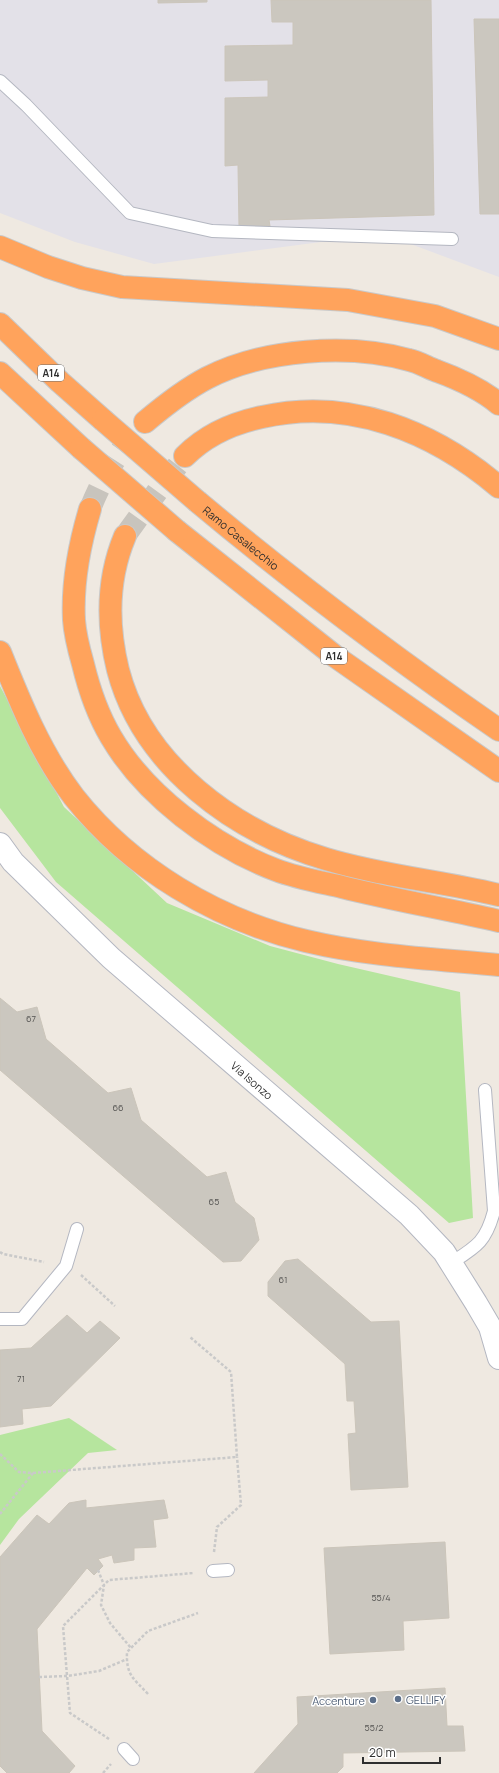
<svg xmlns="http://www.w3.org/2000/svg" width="499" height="1773" font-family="Manrope,sans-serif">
  <rect width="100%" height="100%" fill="#efe9e1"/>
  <path fill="#e3e1e8" d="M 0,0 L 499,0 L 499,277 L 408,243 L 321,242 L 154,264 L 75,242 L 0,213 Z"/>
  <path fill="#b6e59e" d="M 0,686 L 64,807 L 167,903 L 270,946 L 338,964 L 460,992 L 473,1218 L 449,1223 L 56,882 L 0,808 Z
    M 69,1418 L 117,1450 L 88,1453 L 19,1519 L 0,1545 L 0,1435 Z"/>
  <path fill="#cbc7bf" stroke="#cbc5ba" d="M 158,0 L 207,0 L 207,2 L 158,3 Z
    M 271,0 L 431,0 L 434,215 L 269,220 L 270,226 L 239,227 L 238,165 L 225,166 L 225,98 L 268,97 L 268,80 L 225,81 L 225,46 L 293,45 L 293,22 L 272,22 Z
    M 474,19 L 499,19 L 499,214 L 480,214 Z
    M 0,998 L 17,1012 L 37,1007 L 46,1039 L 108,1093 L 131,1088 L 141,1120 L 207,1177 L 226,1172 L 235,1202 L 254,1218 L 259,1240 L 241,1261 L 223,1262 L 0,1070 Z
    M 298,1259 L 371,1322 L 399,1321 L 408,1487 L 351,1490 L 348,1434 L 356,1433 L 354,1401 L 347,1401 L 345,1364 L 268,1296 L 268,1282 L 285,1261 Z
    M 67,1315 L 87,1333 L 100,1321 L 120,1338 L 51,1406 L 22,1409 L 23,1424 L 0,1427 L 0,1350 L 31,1348 Z
    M 86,1500 L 86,1508 L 164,1500 L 168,1518 L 153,1520 L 156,1547 L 134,1548 L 134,1560 L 114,1563 L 112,1555 L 98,1559 L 103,1566 L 94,1575 L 87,1568 L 37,1629 L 42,1731 L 75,1766 L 69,1773 L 7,1773 L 0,1766 L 0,1557 L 37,1515 L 49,1524 L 69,1503 Z
    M 445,1542 L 449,1618 L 403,1621 L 404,1650 L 330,1654 L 324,1548 Z
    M 445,1688 L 447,1726 L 463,1726 L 465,1751 L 343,1753 L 343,1767 L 337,1773 L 254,1773 L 298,1724 L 297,1697 Z"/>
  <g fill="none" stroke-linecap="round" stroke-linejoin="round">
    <path stroke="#c8c4bd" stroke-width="22" stroke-dasharray="22 11" stroke-linecap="butt" d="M 90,509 C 103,477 120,447 145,422
      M 125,536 L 159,489 L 185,456"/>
    <defs>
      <path id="service" d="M 0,81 L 26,105 L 130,213 L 212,231 L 452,239
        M 451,1263 C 476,1247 486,1242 494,1211 L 485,1090
        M 0,1319 L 22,1319 L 66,1266 L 77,1229
        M 213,1571 L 228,1570
        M 124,1749 L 133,1759"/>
      <g id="minor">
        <path id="s1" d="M 0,844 L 13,862 L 111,958 L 409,1215 L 444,1252 L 476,1303 L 490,1327 L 499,1358"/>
      </g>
      <g id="motorway">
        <path d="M 0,247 L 48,267 L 82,278 L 122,287 L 348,300 L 435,316 L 499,339"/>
        <path d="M 0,324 L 60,382 L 103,420"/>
        <path d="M 0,373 L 81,448"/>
        <path d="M 145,422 C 164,406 184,390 207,378 C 263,349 349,343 409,360 C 419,362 428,368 437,371 C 459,379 481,389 499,404"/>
        <path d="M 185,456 C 206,435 233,423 262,417 C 349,397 433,431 499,487"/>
        <path id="s2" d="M 198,502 C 295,583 395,658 499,730"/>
        <path d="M 90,509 C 79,546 72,582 74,620 C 75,635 79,650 83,664 C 89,689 98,715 111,737 C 145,795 213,846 276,870 C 297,878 320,882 342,887 C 394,900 447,909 499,921"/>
        <path d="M 177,531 L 336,657 L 499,771"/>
        <path d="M 125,536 C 107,579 107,625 118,670 C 143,766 235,832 326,859 C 382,876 442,881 499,895"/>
        <path d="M 0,652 C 20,702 41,754 74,797 C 131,869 217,920 306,941 C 369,956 435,959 499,965"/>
      </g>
    </defs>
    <use href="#service" stroke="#b4b7c1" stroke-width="14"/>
    <use href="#minor" stroke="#b4b7c1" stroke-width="24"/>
    <use href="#motorway" stroke="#c9c9c9" stroke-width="24"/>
    <path stroke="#c9c9c9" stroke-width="2.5" stroke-dasharray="3 2" stroke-linecap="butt" d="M 0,1252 L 3,1254 L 44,1262
      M 81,1275 L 115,1306
      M 0,1454 L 19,1472 L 33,1473 L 0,1514
      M 33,1473 L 237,1457 L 231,1372 L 190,1337
      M 214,1552 L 217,1527 L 241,1505 L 237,1457
      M 98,1570 L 104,1585 L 101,1605 L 110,1623 L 131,1648
      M 39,1677 L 67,1676 L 99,1671 L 127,1659
      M 148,1694 C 133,1678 126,1675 127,1652 L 148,1631 L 198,1613
      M 109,1739 L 70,1713 L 63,1626 L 109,1580 L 194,1573
      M 103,1773 L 111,1764"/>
    <use href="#service" stroke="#fff" stroke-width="12"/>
    <use href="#minor" stroke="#fff" stroke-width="22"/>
    <use href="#motorway" stroke="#ffa35c" stroke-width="22"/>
    <defs>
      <path id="motorway-bridge" d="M 103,420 L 198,502
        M 81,448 L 177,531"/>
    </defs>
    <use href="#motorway-bridge" stroke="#c9c9c9" stroke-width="24" stroke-linecap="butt"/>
    <use href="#motorway-bridge" stroke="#ffa35c" stroke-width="22"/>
  </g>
  <g fill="#5c6f8a" stroke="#fff" stroke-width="1.5">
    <circle cx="398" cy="1699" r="4"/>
    <circle cx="373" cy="1700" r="4"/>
  </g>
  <g text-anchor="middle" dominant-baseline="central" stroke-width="3" stroke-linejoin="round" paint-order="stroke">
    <g font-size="9" fill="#555452">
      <text x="31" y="1018">67</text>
      <text x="118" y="1107">66</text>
      <text x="214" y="1201">65</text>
      <text x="283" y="1279">61</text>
      <text x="21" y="1378">71</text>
      <text x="381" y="1597">55/4</text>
      <text x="374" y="1727">55/2</text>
    </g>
    <g fill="#fff" stroke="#6d6d6d" stroke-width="1">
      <rect x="38" y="365" width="26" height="16" rx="3"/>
      <rect x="321" y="648" width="26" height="16" rx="3"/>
    </g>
    <g font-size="10" font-weight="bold" fill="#2e2e2e">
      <text x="51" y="373">A14</text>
      <text x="334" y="656">A14</text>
    </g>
    <g font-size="11" fill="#2e2e2e" stroke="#fff">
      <text stroke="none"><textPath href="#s2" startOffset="56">Ramo Casalecchio</textPath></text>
      <text stroke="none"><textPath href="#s1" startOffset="346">Via Isonzo</textPath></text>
    </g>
    <g font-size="11" fill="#4e5e75" stroke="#fff" text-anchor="start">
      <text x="406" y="1699">GELLIFY</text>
      <text x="365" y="1700" text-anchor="end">Accenture</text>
    </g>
  </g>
  <path d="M363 1757v6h77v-6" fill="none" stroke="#2e2e2e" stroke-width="2"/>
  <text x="369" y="1757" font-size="12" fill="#2e2e2e" stroke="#ffffff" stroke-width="3" paint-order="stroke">20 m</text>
</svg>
